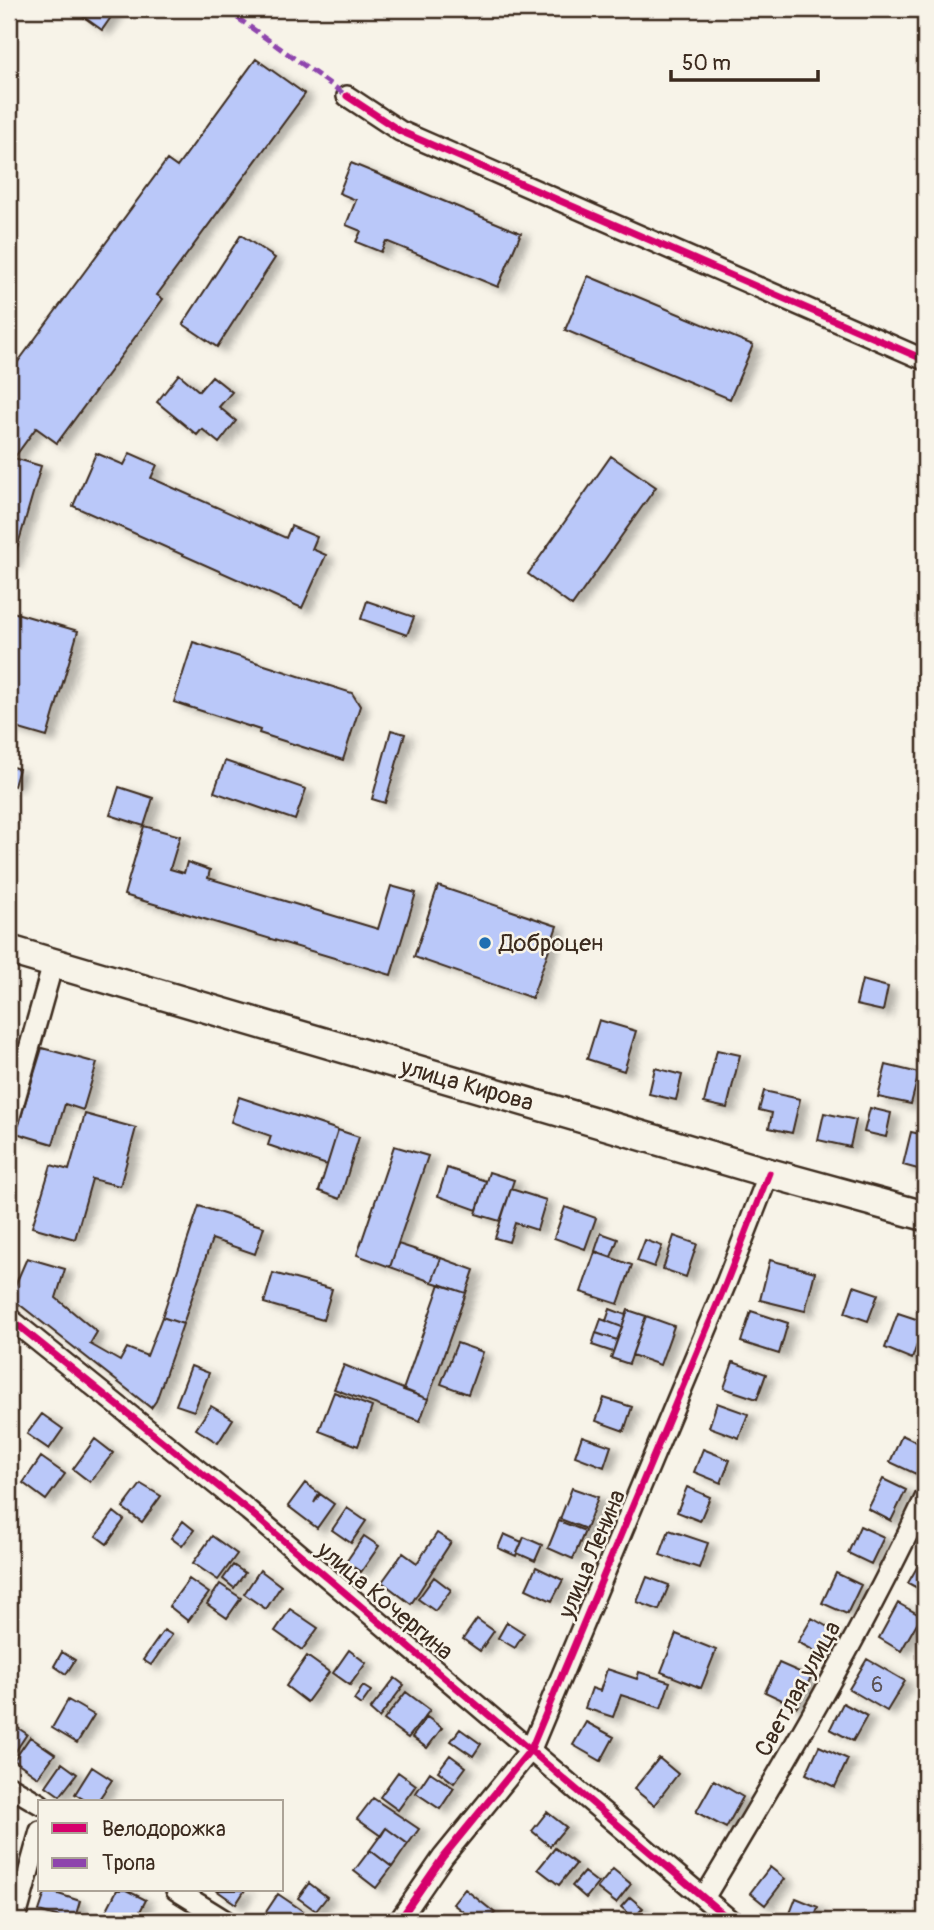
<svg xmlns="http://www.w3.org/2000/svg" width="934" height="1930" font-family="Pangolin,sans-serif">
  <defs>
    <filter id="shadow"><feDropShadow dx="8" dy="4.5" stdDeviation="3.5" flood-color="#0004"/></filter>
  </defs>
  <rect width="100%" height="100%" fill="#f7f3e8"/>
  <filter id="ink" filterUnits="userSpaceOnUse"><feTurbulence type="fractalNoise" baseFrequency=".0143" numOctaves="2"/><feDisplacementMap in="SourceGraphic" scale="14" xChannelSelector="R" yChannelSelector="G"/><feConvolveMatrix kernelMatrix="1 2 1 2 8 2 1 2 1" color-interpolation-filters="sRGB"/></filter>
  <g filter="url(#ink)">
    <path fill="#bac8f9" stroke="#3b2a1e" stroke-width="2" filter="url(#shadow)" d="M 86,9 L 114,9 L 116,10 L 102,30 L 81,15 Z
      M 256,59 L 305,94 L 157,295 L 163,299 L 57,443 L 36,428 L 14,458 L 9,454 L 9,374 L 167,160 L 177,167 Z
      M 351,163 L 521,233 L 498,287 L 386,241 L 381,252 L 356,242 L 361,231 L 346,225 L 356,200 L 339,193 Z
      M 241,235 L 275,258 L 217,347 L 183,324 Z
      M 588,276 L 753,345 L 730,399 L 565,330 Z
      M 179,374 L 199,391 L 212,376 L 232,392 L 219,407 L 236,421 L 219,443 L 202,429 L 197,435 L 157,402 Z
      M 96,453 L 124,465 L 130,453 L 157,465 L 151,478 L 286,538 L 291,526 L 317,537 L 312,549 L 326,555 L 302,608 L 73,506 Z
      M 9,454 L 14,458 L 41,466 L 12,565 L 9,564 Z
      M 611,456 L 656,487 L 572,606 L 528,574 Z
      M 367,601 L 414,617 L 407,635 L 361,619 Z
      M 9,611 L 78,631 L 47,737 L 9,726 Z
      M 193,642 L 352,693 L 360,706 L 343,760 L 259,733 L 260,730 L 174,702 Z
      M 391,730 L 405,734 L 385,803 L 372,799 Z
      M 225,761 L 306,789 L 295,820 L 214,792 Z
      M 9,766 L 19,769 L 14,786 L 9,784 Z
      M 119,787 L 153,798 L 144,826 L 110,815 Z
      M 144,826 L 180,836 L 170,869 L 184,873 L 187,862 L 210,870 L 208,878 L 378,929 L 391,886 L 416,893 L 391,975 L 124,895 Z
      M 438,886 L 557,926 L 532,998 L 414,957 Z
      M 862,980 L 888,987 L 883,1011 L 856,1005 Z
      M 599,1020 L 636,1031 L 624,1071 L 587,1059 Z
      M 42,1048 L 97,1063 L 83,1110 L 65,1104 L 53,1144 L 16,1133 Z
      M 717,1050 L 740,1055 L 727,1108 L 704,1103 Z
      M 886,1065 L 919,1073 L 911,1104 L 878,1097 Z
      M 655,1068 L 682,1075 L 676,1100 L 649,1094 Z
      M 764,1091 L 800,1099 L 792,1133 L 769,1128 L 772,1113 L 759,1110 Z
      M 239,1097 L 338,1130 L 327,1165 L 268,1145 L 271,1136 L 231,1122 Z
      M 870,1108 L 891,1113 L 886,1137 L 864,1132 Z
      M 824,1113 L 856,1120 L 850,1147 L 818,1140 Z
      M 85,1114 L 136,1128 L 120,1186 L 92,1179 L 75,1239 L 32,1227 L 51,1165 L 69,1170 Z
      M 338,1130 L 359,1137 L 340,1199 L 319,1191 Z
      M 911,1132 L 925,1135 L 925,1171 L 903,1165 Z
      M 394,1146 L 428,1156 L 390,1267 L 357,1255 Z
      M 447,1168 L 486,1181 L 477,1210 L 438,1196 Z
      M 489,1172 L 514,1180 L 500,1221 L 476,1214 Z
      M 511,1189 L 546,1200 L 537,1230 L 515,1223 L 509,1242 L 495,1238 Z
      M 199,1206 L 264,1227 L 255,1254 L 212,1239 L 183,1324 L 162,1317 Z
      M 565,1207 L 596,1218 L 585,1249 L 554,1238 Z
      M 601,1233 L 618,1239 L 611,1257 L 595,1251 Z
      M 674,1236 L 697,1244 L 686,1277 L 663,1269 Z
      M 645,1240 L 662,1246 L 654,1267 L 637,1261 Z
      M 398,1244 L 441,1258 L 432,1282 L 390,1267 Z
      M 595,1252 L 632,1265 L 618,1304 L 581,1292 Z
      M 27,1258 L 65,1269 L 56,1298 L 97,1332 L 90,1344 L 120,1361 L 127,1348 L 147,1356 L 162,1317 L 183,1324 L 156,1401 L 151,1408 L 10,1297 Z
      M 441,1258 L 474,1270 L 466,1293 L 432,1282 Z
      M 770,1260 L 815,1272 L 805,1311 L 760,1300 Z
      M 273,1273 L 332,1289 L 323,1320 L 264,1303 Z
      M 440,1284 L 466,1293 L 428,1399 L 403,1390 Z
      M 854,1286 L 878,1294 L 868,1321 L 845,1313 Z
      M 610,1309 L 626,1315 L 622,1327 L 606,1321 Z
      M 628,1310 L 646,1316 L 629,1364 L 611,1358 Z
      M 751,1311 L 788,1323 L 779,1354 L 741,1342 Z
      M 898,1313 L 925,1322 L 912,1359 L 885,1348 Z
      M 646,1316 L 674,1326 L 660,1365 L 632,1355 Z
      M 601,1319 L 622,1327 L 617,1340 L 596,1333 Z
      M 596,1333 L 617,1340 L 613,1352 L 592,1345 Z
      M 457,1343 L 483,1352 L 468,1394 L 441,1384 Z
      M 733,1362 L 766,1374 L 757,1399 L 724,1388 Z
      M 344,1365 L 428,1399 L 420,1421 L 334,1389 Z
      M 191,1366 L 209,1373 L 194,1411 L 176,1405 Z
      M 334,1392 L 372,1407 L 358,1446 L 319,1431 Z
      M 604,1398 L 632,1407 L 624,1431 L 596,1421 Z
      M 717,1403 L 748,1414 L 739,1438 L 709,1427 Z
      M 211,1406 L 233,1419 L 218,1443 L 196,1429 Z
      M 42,1414 L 63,1429 L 49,1449 L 27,1434 Z
      M 902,1435 L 925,1446 L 925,1453 L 916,1474 L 890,1462 Z
      M 582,1436 L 611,1446 L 604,1467 L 575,1456 Z
      M 95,1439 L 113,1453 L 90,1482 L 73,1469 Z
      M 703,1449 L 730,1460 L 721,1483 L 694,1472 Z
      M 41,1457 L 65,1474 L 46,1500 L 23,1483 Z
      M 883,1479 L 906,1490 L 891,1521 L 868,1509 Z
      M 305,1483 L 319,1493 L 314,1503 L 320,1494 L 334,1504 L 317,1528 L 288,1506 Z
      M 141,1484 L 161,1496 L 142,1522 L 123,1508 Z
      M 687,1487 L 710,1497 L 700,1521 L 677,1512 Z
      M 572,1488 L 598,1497 L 586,1529 L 560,1519 Z
      M 347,1508 L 366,1521 L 351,1543 L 332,1530 Z
      M 114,1512 L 124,1520 L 107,1544 L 96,1536 Z
      M 183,1521 L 194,1530 L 182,1546 L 171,1538 Z
      M 559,1521 L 585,1531 L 573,1559 L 548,1548 Z
      M 860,1526 L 884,1537 L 871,1564 L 848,1553 Z
      M 669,1530 L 708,1543 L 699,1568 L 660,1555 Z
      M 437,1533 L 451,1542 L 411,1604 L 382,1582 L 403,1553 L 417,1563 Z
      M 504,1534 L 522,1542 L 516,1556 L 498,1548 Z
      M 212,1536 L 237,1554 L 218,1580 L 193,1563 Z
      M 364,1536 L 379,1546 L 361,1572 L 346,1562 Z
      M 524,1537 L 542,1545 L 535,1561 L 517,1553 Z
      M 923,1557 L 925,1559 L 925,1592 L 908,1583 Z
      M 233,1565 L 245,1573 L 234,1588 L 223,1579 Z
      M 536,1567 L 563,1580 L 552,1601 L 526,1589 Z
      M 260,1570 L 281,1586 L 266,1609 L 244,1594 Z
      M 836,1573 L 861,1585 L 847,1614 L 822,1603 Z
      M 434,1577 L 451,1590 L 435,1611 L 418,1599 Z
      M 647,1577 L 669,1585 L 659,1610 L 637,1602 Z
      M 189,1579 L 209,1593 L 188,1621 L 169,1606 Z
      M 220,1584 L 241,1598 L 227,1618 L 207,1604 Z
      M 898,1603 L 921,1616 L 901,1651 L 879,1638 Z
      M 290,1609 L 318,1628 L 302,1650 L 275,1631 Z
      M 812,1618 L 838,1633 L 824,1656 L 798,1642 Z
      M 477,1619 L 494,1631 L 480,1651 L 463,1639 Z
      M 507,1622 L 524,1633 L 515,1648 L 498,1638 Z
      M 164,1630 L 172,1635 L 151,1665 L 143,1660 Z
      M 676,1634 L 716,1650 L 701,1688 L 661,1672 Z
      M 349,1650 L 366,1663 L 350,1685 L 333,1673 Z
      M 62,1652 L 75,1660 L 66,1674 L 54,1666 Z
      M 307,1656 L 329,1672 L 307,1702 L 286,1686 Z
      M 867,1659 L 905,1681 L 887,1711 L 849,1689 Z
      M 779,1663 L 811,1677 L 797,1707 L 765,1692 Z
      M 607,1669 L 637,1679 L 639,1672 L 670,1682 L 661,1708 L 621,1695 L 613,1717 L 585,1708 L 592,1688 L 600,1691 Z
      M 395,1678 L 404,1685 L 379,1718 L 370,1710 Z
      M 363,1686 L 371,1691 L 361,1705 L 354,1700 Z
      M 406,1692 L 430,1710 L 408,1738 L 384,1720 Z
      M 68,1700 L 94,1715 L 77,1743 L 52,1728 Z
      M 843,1703 L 867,1716 L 853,1741 L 830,1729 Z
      M 427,1717 L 442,1728 L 427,1748 L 412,1737 Z
      M 9,1722 L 27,1734 L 11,1758 L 9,1756 Z
      M 586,1722 L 614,1737 L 601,1761 L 573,1745 Z
      M 460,1729 L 481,1744 L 473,1756 L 451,1741 Z
      M 30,1737 L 55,1754 L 38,1777 L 14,1760 Z
      M 819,1746 L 848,1759 L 835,1787 L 806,1774 Z
      M 450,1755 L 466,1767 L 454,1783 L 438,1771 Z
      M 659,1758 L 678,1774 L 654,1805 L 634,1789 Z
      M 62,1763 L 77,1774 L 60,1796 L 46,1786 Z
      M 92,1767 L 112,1780 L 97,1802 L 88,1802 L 75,1794 Z
      M 398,1772 L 416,1785 L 398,1810 L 380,1797 Z
      M 430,1772 L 454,1788 L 440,1809 L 416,1793 Z
      M 714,1780 L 743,1797 L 726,1828 L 696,1812 Z
      M 373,1798 L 419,1829 L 408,1844 L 386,1828 L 381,1836 L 357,1819 Z
      M 547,1812 L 566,1827 L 550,1846 L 532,1831 Z
      M 386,1828 L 408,1844 L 392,1867 L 370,1850 Z
      M 555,1848 L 576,1864 L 559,1885 L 538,1869 Z
      M 370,1850 L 392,1867 L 376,1888 L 354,1871 Z
      M 770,1867 L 785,1879 L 765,1905 L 750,1893 Z
      M 613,1869 L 631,1884 L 616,1903 L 597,1888 Z
      M 584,1872 L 598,1883 L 586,1898 L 572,1886 Z
      M 309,1883 L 327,1897 L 316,1911 L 298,1898 Z
      M 465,1889 L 495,1913 L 488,1921 L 475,1921 L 453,1904 Z
      M 46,1890 L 80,1901 L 74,1921 L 39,1911 Z
      M 117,1890 L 126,1890 L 146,1900 L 135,1921 L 117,1921 L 104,1915 Z
      M 216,1890 L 245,1890 L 236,1904 Z
      M 278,1894 L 306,1913 L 301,1921 L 260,1921 Z
      M 630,1897 L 643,1908 L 634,1918 L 621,1907 Z
      M 796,1898 L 818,1907 L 813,1921 L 787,1921 Z"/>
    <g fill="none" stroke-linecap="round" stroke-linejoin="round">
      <defs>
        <path id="street" d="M 347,96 L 400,131 L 925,360
          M 9,1120 L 53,964
          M 9,1318 L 249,1511 L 731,1921
          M 9,1786 L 40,1804
          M 176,1890 L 226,1921
          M 704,1898 C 783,1767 860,1636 925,1498
          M 15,1921 L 40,1831
          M 399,1921 L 443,1857 L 531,1749 L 726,1283 L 769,1173"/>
        <path id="secondary" d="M 9,950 L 769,1173 L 925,1216"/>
      </defs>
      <use href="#street" stroke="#3b2a1e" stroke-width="24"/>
      <use href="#secondary" stroke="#3b2a1e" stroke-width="33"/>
      <use href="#street" stroke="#f7f3e8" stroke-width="19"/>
      <use href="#secondary" stroke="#f7f3e8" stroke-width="28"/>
      <path stroke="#8e44ad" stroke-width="5" stroke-dasharray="10 5" stroke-linecap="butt" d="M 225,9 L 347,96"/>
      <defs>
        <path id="cycleway" d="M 347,96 L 400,131 L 925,360
          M 9,1318 L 249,1511 L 731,1921
          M 399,1921 L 443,1857 L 531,1749 L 726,1283 L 769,1173"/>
      </defs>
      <use href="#cycleway" stroke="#f7f3e8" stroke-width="11"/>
      <use href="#cycleway" stroke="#d6006c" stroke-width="7"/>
    </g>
  </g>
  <circle fill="#1f6fb2" stroke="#f7f3e8" stroke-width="2.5" cx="485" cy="943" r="7"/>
  <g text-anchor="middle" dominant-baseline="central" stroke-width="5" stroke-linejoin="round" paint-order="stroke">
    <g font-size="21" fill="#5b5255">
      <text x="877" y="1685">6</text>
    </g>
    <g font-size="24" fill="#3b2a1e" stroke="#f7f3e8" text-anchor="start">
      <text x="499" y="943">Доброцен</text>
    </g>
    <g font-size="24" fill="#3b2a1e" stroke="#f7f3e8">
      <text transform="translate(467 1085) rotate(16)">улица Кирова</text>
      <text transform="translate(592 1554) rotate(-67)">улица Ленина</text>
      <text transform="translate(385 1601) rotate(40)">улица Кочергина</text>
      <text transform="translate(798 1689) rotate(-61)">Светлая улица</text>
    </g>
  </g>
  <rect width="934" height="1930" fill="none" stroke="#f7f3e8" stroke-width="35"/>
  <rect x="18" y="18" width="899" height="1895" fill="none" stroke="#3b2a1e" stroke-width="2.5" filter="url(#ink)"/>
  <rect x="38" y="1800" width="245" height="91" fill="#f7f3e8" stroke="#aca397" stroke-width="2"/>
  <rect x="52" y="1823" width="35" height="10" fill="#d6006c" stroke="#aca397" stroke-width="2"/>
  <text x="102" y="1836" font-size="21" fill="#3b2a1e">Велодорожка</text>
  <rect x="52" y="1858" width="35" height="10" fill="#8e44ad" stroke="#aca397" stroke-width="2"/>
  <text x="102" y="1870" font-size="21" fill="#3b2a1e">Тропа</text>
  <path d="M671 70v10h147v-10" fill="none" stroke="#3b2a1e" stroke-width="3.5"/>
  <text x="682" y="70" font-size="21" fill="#3b2a1e" stroke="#f7f3e8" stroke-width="5" paint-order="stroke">50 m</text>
</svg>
